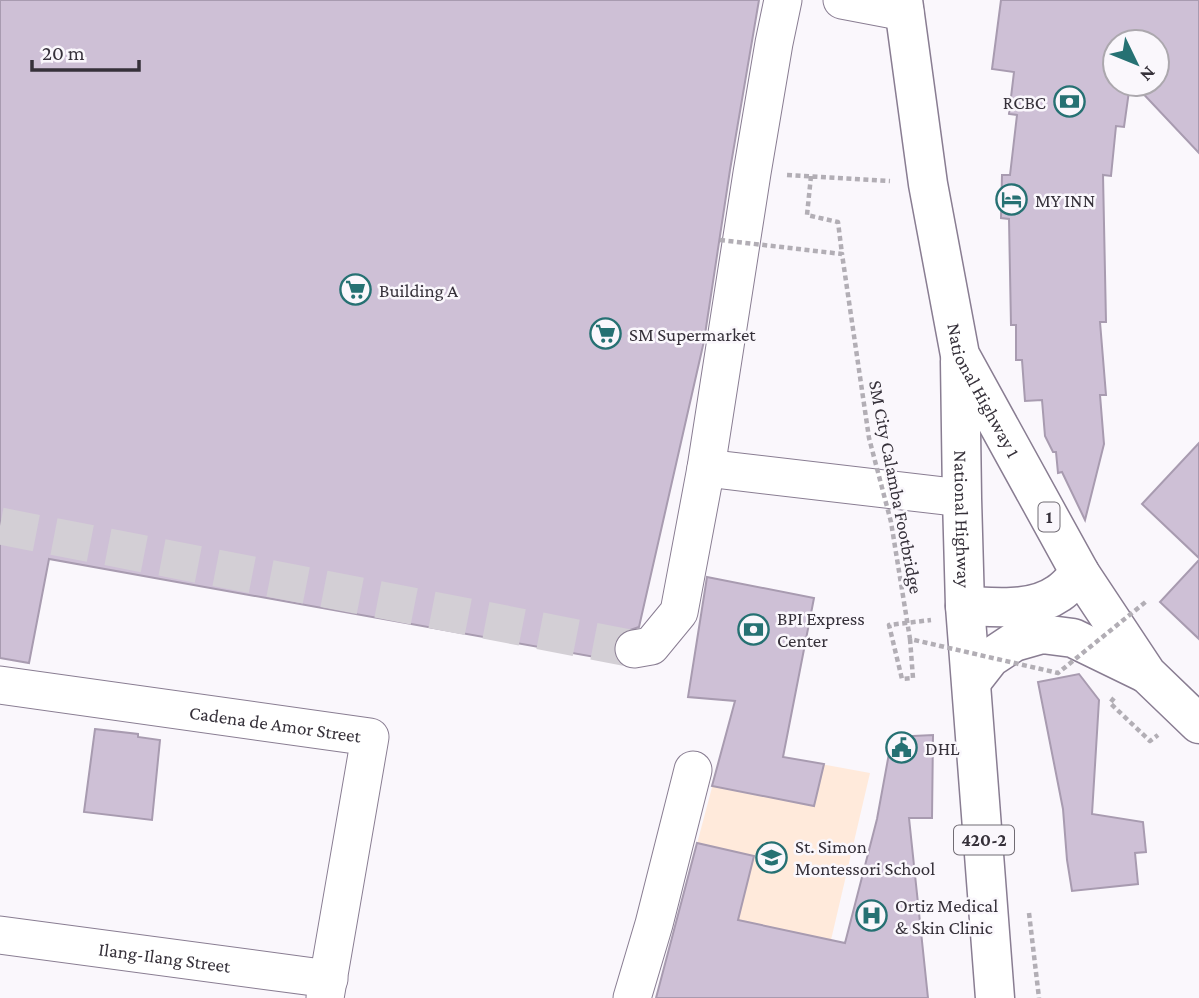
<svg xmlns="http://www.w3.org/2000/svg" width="1199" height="998" font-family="'Crimson Pro',serif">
  <rect width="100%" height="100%" fill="#faf7fc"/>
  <path fill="#ffeadb" d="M 723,746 L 870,773 L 831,940 L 820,998 L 656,998 Z"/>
  <path fill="#cec0d6" stroke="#a89bb0" stroke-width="2" d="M 0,0 L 759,0 L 730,170 L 704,341 L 639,627 L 621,633 L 615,641 L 613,652 L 617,661 L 49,559 L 29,663 L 0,658 Z
    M 1001,0 L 1199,0 L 1199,153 L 1134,84 L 1157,84 L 1157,42 L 1115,42 L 1115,84 L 1130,84 L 1124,127 L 1116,126 L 1111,176 L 1103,175 L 1106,322 L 1100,322 L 1106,395 L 1100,395 L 1104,444 L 1085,520 L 1062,472 L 1058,473 L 1056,452 L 1053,452 L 1045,436 L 1042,400 L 1025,401 L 1022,360 L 1016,360 L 1016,325 L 1011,325 L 1009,219 L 1001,218 L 1002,175 L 1010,175 L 1017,115 L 1009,114 L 1014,72 L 992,69 Z
    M 1199,443 L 1199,558 L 1142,504 Z
    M 1199,560 L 1199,639 L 1160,602 Z
    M 707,577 L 814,598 L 783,757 L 824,764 L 814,806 L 712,786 L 735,701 L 688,697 Z
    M 1079,674 L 1099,700 L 1092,814 L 1143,822 L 1146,852 L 1135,853 L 1138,884 L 1072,891 L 1067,860 L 1063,809 L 1038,682 Z
    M 95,729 L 138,734 L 138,737 L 160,740 L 152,820 L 84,812 Z
    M 933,735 L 932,818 L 909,818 L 928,998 L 656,998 L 697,843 L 754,856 L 738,920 L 845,943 L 877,819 L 892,737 Z"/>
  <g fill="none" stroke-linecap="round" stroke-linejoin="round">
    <path stroke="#d3cfd5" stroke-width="37" stroke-dasharray="37 18" stroke-linecap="butt" d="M 0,526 L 634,649"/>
    <defs>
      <g id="minor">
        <path d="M 842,0 L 905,12"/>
        <path d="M 706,468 L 962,498"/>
        <path d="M 634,649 L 651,646 L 679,612 L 706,468 L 752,173 L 774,43 L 783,0"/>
        <path id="s1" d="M 0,685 L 370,737 L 325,998"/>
        <path id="s2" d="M 0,935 L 329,979"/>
        <path d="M 632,998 L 654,924 L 693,770"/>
      </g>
      <g id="highway">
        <path id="s3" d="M 903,0 L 928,184 L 960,355 L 1080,573 L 1147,674 L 1199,724"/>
        <path id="s4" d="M 960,361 L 962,498 L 965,606 L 995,998"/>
        <path d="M 965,606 C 996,607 1032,612 1059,593 C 1067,588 1074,579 1080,573"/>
        <path d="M 972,681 L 990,658 L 1014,642 L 1042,634 L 1073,638 L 1145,673"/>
      </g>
    </defs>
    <use href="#minor" stroke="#897d92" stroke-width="39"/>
    <use href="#highway" stroke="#897d92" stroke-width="41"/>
    <path stroke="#b2aeb5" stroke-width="4.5" stroke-dasharray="5 3.5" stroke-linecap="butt" d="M 787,175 L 890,181
      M 811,176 L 807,215 L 838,222 L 842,254
      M 910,639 L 913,678 L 902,679 L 889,625 L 931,620
      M 1114,698 L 1110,703 L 1150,741 L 1158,735
      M 1029,913 L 1039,998"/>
    <use href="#minor" stroke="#fff" stroke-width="37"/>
    <use href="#highway" stroke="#fff" stroke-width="38"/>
    <path stroke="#b2aeb5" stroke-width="4.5" stroke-dasharray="5 3.5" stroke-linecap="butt" d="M 720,240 L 842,254 L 869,438 L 891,522 L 910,639 L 1058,673 L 1148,600"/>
  </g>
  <defs>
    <symbol id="bank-ring" viewBox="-11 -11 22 22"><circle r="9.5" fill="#faf7fc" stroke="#267173" stroke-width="1.5"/><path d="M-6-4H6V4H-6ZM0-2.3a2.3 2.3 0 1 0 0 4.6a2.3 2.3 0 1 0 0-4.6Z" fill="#267173"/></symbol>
    <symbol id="hotel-ring" viewBox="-11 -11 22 22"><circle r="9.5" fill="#faf7fc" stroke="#267173" stroke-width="1.5"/><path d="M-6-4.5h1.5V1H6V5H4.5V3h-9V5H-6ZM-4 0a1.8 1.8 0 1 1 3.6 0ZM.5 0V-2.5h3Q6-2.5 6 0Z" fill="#267173"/></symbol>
    <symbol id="supermarket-ring" viewBox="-11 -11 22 22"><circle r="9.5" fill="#faf7fc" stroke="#267173" stroke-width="1.5"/><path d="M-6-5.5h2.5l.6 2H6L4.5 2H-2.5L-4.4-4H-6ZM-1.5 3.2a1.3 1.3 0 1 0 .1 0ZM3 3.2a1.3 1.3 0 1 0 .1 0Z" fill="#267173"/></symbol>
    <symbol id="civic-ring" viewBox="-11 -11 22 22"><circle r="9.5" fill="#faf7fc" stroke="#267173" stroke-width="1.5"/><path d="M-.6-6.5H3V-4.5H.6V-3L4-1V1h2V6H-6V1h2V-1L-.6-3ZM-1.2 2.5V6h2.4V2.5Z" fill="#267173"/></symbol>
    <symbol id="school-ring" viewBox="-11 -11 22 22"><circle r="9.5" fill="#faf7fc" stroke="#267173" stroke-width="1.5"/><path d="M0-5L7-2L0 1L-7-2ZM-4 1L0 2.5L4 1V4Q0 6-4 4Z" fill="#267173"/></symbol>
    <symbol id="hospital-ring" viewBox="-11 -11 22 22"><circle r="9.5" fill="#faf7fc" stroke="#267173" stroke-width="1.5"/><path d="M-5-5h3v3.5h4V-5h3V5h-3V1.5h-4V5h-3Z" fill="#267173"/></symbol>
  </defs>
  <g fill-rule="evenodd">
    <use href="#bank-ring" x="1052" y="84" width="35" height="35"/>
    <use href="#hotel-ring" x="994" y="182" width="35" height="35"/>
    <use href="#supermarket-ring" x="338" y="272" width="35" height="35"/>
    <use href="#supermarket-ring" x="588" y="316" width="35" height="35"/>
    <use href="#bank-ring" x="736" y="612" width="35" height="35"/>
    <use href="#civic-ring" x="884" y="730" width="35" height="35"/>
    <use href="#school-ring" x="754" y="840" width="35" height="35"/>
    <use href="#hospital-ring" x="854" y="898" width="35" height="35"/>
  </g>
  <g text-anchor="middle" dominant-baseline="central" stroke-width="5" stroke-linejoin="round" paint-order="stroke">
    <g fill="#faf7fc" stroke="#716c74" stroke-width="2">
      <rect x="1038.5" y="502.5" width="21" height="29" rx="5"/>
      <rect x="954" y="825.5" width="60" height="29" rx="5"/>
    </g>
    <g font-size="18" font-weight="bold" fill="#36313a">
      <text x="1049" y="517">1</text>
      <text x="984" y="840">420-2</text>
    </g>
    <g font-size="19" fill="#36313a" stroke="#faf7fc" text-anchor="start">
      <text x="1046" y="102" text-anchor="end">RCBC</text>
      <text x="1035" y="200">MY INN</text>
      <text x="379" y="290">Building A</text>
      <text x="629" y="334">SM Supermarket</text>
      <text x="777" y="618">BPI Express<tspan x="777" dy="22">Center</tspan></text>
      <text x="925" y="748">DHL</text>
      <text x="795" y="846">St. Simon<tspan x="795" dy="22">Montessori School</tspan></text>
      <text x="895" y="905">Ortiz Medical<tspan x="895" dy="22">&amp; Skin Clinic</tspan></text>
    </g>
    <g font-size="19" fill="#36313a" stroke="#faf7fc">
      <text stroke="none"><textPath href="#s3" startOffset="401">National Highway 1</textPath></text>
      <text transform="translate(896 487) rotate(79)">SM City Calamba Footbridge</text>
      <text stroke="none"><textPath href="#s4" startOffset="158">National Highway</textPath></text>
      <text stroke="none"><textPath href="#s1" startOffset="278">Cadena de Amor Street</textPath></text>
      <text stroke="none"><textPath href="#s2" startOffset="166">Ilang-Ilang Street</textPath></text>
    </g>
  </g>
  <g transform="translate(1136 63) rotate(133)"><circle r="33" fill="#faf7fc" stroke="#aca8ae" stroke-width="2"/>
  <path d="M0-5L12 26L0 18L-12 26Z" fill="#267173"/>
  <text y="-10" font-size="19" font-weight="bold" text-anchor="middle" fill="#36313a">N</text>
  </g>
  <path d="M32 60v10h107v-10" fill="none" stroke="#36313a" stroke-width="3.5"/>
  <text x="42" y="60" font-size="21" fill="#36313a" stroke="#faf7fc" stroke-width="5" paint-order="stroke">20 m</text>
</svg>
